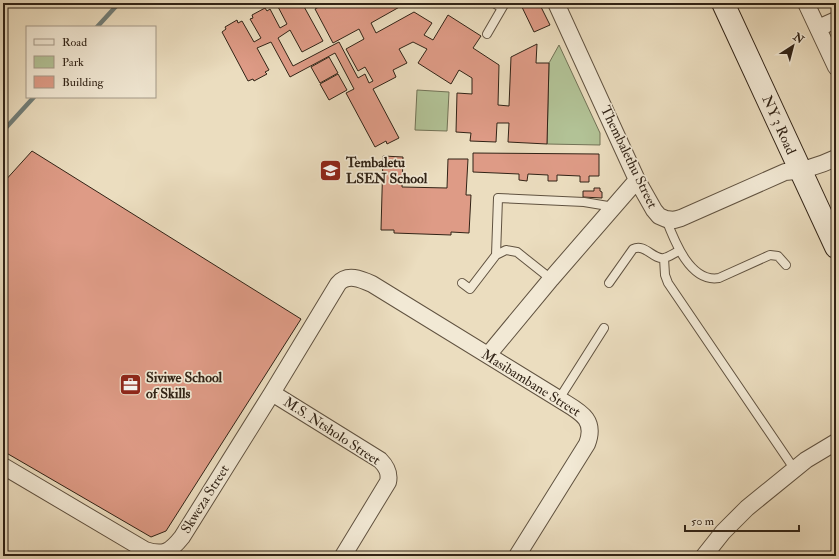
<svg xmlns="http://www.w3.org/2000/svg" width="839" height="559" font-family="'IM FELL Double Pica',serif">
  <rect width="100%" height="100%" fill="#ebddbf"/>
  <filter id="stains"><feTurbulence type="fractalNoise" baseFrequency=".005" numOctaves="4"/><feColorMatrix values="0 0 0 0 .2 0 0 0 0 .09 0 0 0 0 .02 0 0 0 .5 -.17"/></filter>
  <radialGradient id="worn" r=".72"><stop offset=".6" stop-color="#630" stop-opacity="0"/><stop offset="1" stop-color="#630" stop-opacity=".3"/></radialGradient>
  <path fill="#b2c296" stroke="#727256" d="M 559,45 L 600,133 L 600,145 L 547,144 L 549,63 Z
    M 417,90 L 449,92 L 447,131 L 415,130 Z"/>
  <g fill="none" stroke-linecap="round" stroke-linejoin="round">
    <path stroke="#717e79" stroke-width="4.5" d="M 97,27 L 119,3
      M 3,131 L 34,97"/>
  </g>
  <path fill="#de9b86" stroke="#312316" d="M 276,3 L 302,3 L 323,41 L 302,52 L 290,30 L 278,38 L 293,66 L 339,42 L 358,78 L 365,74 L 369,83 L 373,81 L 365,67 L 358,71 L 346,49 L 364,39 L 359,29 L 333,43 L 315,9 L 326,3 L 402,3 L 403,5 L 371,23 L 376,33 L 414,12 L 432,23 L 424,35 L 433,40 L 448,15 L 481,36 L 473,48 L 499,65 L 498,105 L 509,106 L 511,57 L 537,44 L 536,63 L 549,63 L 547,144 L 508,142 L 509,123 L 497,123 L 496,142 L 470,141 L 471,133 L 456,132 L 457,93 L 472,94 L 472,78 L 459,70 L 451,84 L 418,63 L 427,49 L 413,42 L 399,49 L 407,63 L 393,70 L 396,77 L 373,89 L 399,138 L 387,144 L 386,141 L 375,147 L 346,93 L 354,89 L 335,53 L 290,77 L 271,42 L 257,48 L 269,70 L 265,72 L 267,74 L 254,81 L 253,79 L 248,81 L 222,32 L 226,29 L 225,27 L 237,20 L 238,23 L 242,21 L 254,42 L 261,38 L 250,19 L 253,18 L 252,15 L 265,8 L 267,11 L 270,9 L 280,28 L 287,24 Z
    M 520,3 L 539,3 L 550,25 L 534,32 Z
    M 329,57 L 338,73 L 320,83 L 311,67 Z
    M 338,74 L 347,90 L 329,100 L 320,84 Z
    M 32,151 L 301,319 L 166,531 L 151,537 L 3,451 L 3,183 Z
    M 473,153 L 599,154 L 599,176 L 589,176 L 589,182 L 580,182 L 580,176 L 557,175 L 557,181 L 548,181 L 548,175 L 528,174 L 527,181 L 519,180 L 519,174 L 473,172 Z
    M 383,156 L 403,157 L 402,187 L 447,188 L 448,159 L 468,159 L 466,195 L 471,195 L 469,233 L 451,232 L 451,235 L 394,233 L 394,230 L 381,230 Z
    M 594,188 L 600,188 L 600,191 L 602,192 L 602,198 L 583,197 L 583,191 L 594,191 Z"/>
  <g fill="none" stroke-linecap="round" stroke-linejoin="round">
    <defs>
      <path id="lane" d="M 494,3 L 502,8
        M 487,34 L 505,3
        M 666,219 C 674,240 690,283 719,278 L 770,255 L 778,256 L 786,265
        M 496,255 L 506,250 L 517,252 L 551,279
        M 664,258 L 665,275 L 668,283 L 795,470
        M 462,283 L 470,289 L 496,255 L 498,198 L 584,202 L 614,207
        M 609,283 L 633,249 C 645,243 653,260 664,258 C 669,257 674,253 679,251
        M 559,399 L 604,328"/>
      <path id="street" d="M 556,3 L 637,180 L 654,210 L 659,216 L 666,219 L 674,220 L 681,218 L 785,172 C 804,171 819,166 836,158
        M 806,3 L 836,67
        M 818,28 L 836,20
        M 488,355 L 551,279 L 637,180
        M 272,393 L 380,460 C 387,467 390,473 388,482 L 343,556
        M 3,466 L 145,550 C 164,556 170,552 182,537 L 272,393 L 338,284 C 347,273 361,279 372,284 L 559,399 C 578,411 597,418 587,444 L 517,556
        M 704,556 L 723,532 L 747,508 L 806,460 L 836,442"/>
      <path id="secondary" d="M 723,3 L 836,247"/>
    </defs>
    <use href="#lane" stroke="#605240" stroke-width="10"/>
    <use href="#street" stroke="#605240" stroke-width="18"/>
    <use href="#secondary" stroke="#312316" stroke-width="24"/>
    <use href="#lane" stroke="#f2e9d5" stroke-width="8"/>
    <use href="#street" stroke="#f2e9d5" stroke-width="16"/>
    <use href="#secondary" stroke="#f2e9d5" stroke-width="22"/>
  </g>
  <defs>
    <symbol id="school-square" viewBox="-11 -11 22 22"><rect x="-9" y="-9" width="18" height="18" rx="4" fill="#8f2418" stroke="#f2e9d5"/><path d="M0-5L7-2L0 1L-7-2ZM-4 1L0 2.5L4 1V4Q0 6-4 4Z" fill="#fff"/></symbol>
    <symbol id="office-square" viewBox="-11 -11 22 22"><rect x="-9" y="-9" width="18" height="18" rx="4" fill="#8f2418" stroke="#f2e9d5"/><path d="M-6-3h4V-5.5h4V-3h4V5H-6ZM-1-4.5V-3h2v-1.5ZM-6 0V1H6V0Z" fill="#fff"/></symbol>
  </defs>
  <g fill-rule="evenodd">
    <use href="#school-square" x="318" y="158" width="25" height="25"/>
    <use href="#office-square" x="118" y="372" width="25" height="25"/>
  </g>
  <g text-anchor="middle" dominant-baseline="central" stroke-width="3.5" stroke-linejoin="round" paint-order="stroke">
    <g font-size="14" fill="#312316" stroke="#f2e9d5">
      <text transform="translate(779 125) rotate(66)">NY 3 Road</text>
      <text transform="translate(629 157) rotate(64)">Thembalethu Street</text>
      <text transform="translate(531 383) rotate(32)">Masibambane Street</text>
      <text transform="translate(332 431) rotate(33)">M.S. Ntsholo Street</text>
      <text transform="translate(205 499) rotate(-58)">Skweza Street</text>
    </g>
    <g font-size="14" font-weight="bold" fill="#312316" stroke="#f2e9d5" text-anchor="start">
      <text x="346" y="162">Tembaletu<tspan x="346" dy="16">LSEN School</tspan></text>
      <text x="146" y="377">Siviwe School<tspan x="146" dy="16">of Skills</tspan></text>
    </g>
  </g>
  <rect width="839" height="559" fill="none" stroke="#ebddbf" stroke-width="16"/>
  <rect x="4" y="4" width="831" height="551" fill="none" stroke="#312316" stroke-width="2"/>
  <rect x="8" y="8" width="823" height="543" fill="none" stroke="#312316"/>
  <rect x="26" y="26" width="130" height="72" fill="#f2e9d5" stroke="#a59a89"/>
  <rect x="34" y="39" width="20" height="6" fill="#f2e9d5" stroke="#a59a89"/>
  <text x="62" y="46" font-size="12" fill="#312316">Road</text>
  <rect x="34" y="56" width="20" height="12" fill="#b2c296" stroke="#a59a89"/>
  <text x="62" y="66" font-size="12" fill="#312316">Park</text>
  <rect x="34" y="76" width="20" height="12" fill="#de9b86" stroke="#a59a89"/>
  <text x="62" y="86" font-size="12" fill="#312316">Building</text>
  <g transform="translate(793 46) rotate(36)" stroke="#f2e9d5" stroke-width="3" paint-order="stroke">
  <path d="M0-3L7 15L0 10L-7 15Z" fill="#312316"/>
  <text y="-6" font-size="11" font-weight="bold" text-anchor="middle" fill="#312316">N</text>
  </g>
  <path d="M685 525v6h114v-6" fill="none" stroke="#312316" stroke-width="2"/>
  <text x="691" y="525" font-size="12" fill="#312316" stroke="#f2e9d5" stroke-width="3" paint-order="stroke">50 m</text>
  <rect width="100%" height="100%" filter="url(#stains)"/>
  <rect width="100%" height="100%" fill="url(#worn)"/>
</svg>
